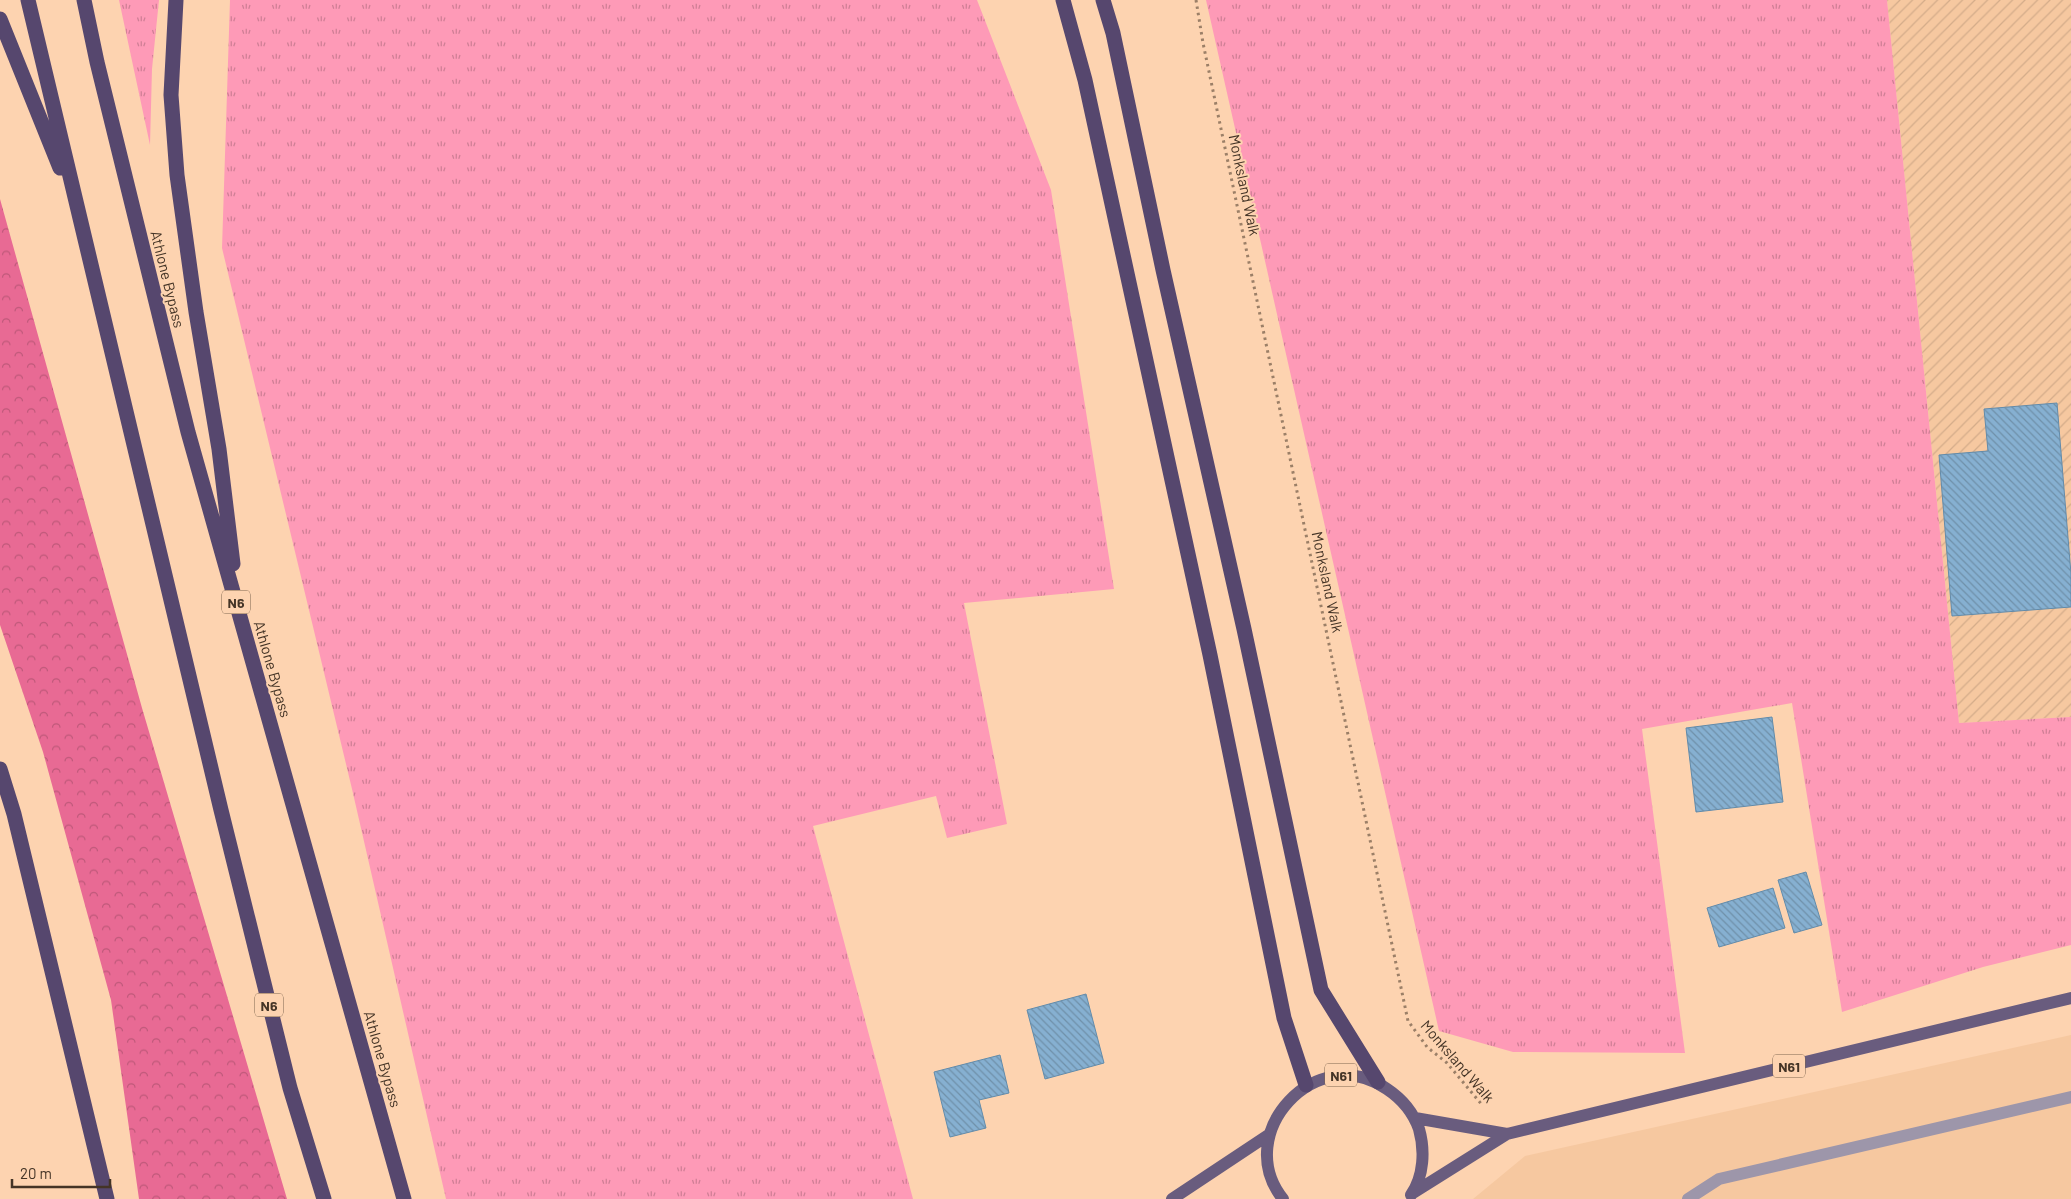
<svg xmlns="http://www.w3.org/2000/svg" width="2071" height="1199" font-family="Barlow,sans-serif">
  <defs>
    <pattern id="industrial-furrows" width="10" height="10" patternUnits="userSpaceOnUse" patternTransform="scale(1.25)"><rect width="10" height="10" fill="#f6c8a0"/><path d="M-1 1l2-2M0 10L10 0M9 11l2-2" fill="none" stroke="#d4ac8a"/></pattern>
    <pattern id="grass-tufts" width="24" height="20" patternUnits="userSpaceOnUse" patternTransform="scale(1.25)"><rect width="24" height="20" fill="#fe9ab7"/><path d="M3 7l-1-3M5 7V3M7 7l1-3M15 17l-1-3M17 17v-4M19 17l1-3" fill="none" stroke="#cf7e95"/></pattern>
    <pattern id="forest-crowns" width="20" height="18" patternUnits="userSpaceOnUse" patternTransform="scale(1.25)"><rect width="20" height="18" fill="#e86a94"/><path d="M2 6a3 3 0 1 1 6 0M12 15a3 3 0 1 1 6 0" fill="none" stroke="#be5879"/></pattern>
    <pattern id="building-back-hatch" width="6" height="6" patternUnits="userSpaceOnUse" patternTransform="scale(1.25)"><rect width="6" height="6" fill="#86b0d1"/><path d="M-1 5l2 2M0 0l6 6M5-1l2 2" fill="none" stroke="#6f90a9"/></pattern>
  </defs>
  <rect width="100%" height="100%" fill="#fdd3b0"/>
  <path fill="#f6c8a0" d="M 2071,1035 L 2071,1199 L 1473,1199 L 1525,1156 Z"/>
  <path fill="url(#industrial-furrows)" d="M 1887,0 L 2071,0 L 2071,717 L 1959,723 Z"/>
  <path fill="url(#grass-tufts)" d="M 119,0 L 159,0 L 152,69 L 150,145 Z
    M 230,0 L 977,0 L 1051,190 L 1114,589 L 964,603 L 1007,824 L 947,838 L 936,796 L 813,826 L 913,1199 L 446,1199 L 352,789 L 222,248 Z
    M 1206,0 L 1887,0 L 1959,723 L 2071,717 L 2071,945 L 1983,967 L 1842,1012 L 1792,703 L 1642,729 L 1685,1053 L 1513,1052 L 1439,1031 Z"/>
  <path fill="url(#forest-crowns)" d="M 0,199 L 142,708 L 287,1199 L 139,1199 L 111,1000 L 43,752 L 0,625 Z"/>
  <path fill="url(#building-back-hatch)" stroke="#628baa" d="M 2057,403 L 2071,574 L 2071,607 L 1952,616 L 1939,455 L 1988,451 L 1984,409 Z
    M 1772,717 L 1783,802 L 1696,812 L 1686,728 Z
    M 1806,872 L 1822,925 L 1794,933 L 1778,880 Z
    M 1773,888 L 1785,928 L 1719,947 L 1707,908 Z
    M 1086,994 L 1104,1063 L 1045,1079 L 1027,1010 Z
    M 1000,1055 L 1009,1093 L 979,1100 L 986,1128 L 950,1137 L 934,1072 Z"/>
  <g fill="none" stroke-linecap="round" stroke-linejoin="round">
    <path stroke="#9b7f67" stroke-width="3" stroke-dasharray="2.5 4" stroke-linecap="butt" d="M 1196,0 L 1203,43 L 1408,1021 L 1427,1047 L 1447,1063 L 1483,1106"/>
    <path stroke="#9d96aa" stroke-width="12" d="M 1688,1199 L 1719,1179 L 2071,1097"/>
    <path stroke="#695c7e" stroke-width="12" d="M 1415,1118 L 1507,1134
      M 1413,1193 L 1507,1134 L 2071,998
      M 1172,1199 L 1270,1134
      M 1283,1199 C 1231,1134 1316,1040 1387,1089 C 1402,1099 1413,1112 1419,1129 C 1425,1150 1424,1176 1411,1195"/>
    <path stroke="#56476e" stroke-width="15" d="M 28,0 L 221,810 L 290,1088 L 324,1199
      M 84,0 L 97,62 L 188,432 L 404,1199
      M 176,0 L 171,95 L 177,175 L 196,312 L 219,449 L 233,564
      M 1063,0 L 1085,80 L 1210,655 L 1284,1018 L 1306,1085
      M 1103,0 L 1113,33 L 1163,270 L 1244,629 L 1321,990 L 1378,1082
      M 0,19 L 60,168
      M 0,769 L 14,814 L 107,1199"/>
  </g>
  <g text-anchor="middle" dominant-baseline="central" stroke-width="4" stroke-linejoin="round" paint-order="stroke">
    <g fill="#fdd3b0" stroke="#7c644f" stroke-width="1">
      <rect x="222" y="590.5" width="28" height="23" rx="4"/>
      <rect x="255" y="993.5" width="28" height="23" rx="4"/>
      <rect x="1773" y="1054.5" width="32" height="23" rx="4"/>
      <rect x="1325" y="1063.5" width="32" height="23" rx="4"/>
    </g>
    <g font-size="14" font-weight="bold" fill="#443426">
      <text x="236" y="602">N6</text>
      <text x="269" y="1005">N6</text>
      <text x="1789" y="1066">N61</text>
      <text x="1341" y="1075">N61</text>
    </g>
    <g font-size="15" fill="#443426" stroke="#fdd3b0">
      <text transform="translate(1245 185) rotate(78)">Monksland Walk</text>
      <text transform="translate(168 279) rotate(76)">Athlone Bypass</text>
      <text transform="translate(1328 582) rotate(78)">Monksland Walk</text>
      <text transform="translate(273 669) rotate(74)">Athlone Bypass</text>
      <text transform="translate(383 1059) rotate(74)">Athlone Bypass</text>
      <text transform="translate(1458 1061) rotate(49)">Monksland Walk</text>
    </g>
  </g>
  <path d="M12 1179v8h98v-8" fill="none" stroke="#443426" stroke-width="2.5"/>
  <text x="20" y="1179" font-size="15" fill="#443426" stroke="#fdd3b0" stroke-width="4" paint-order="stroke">20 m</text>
</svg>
